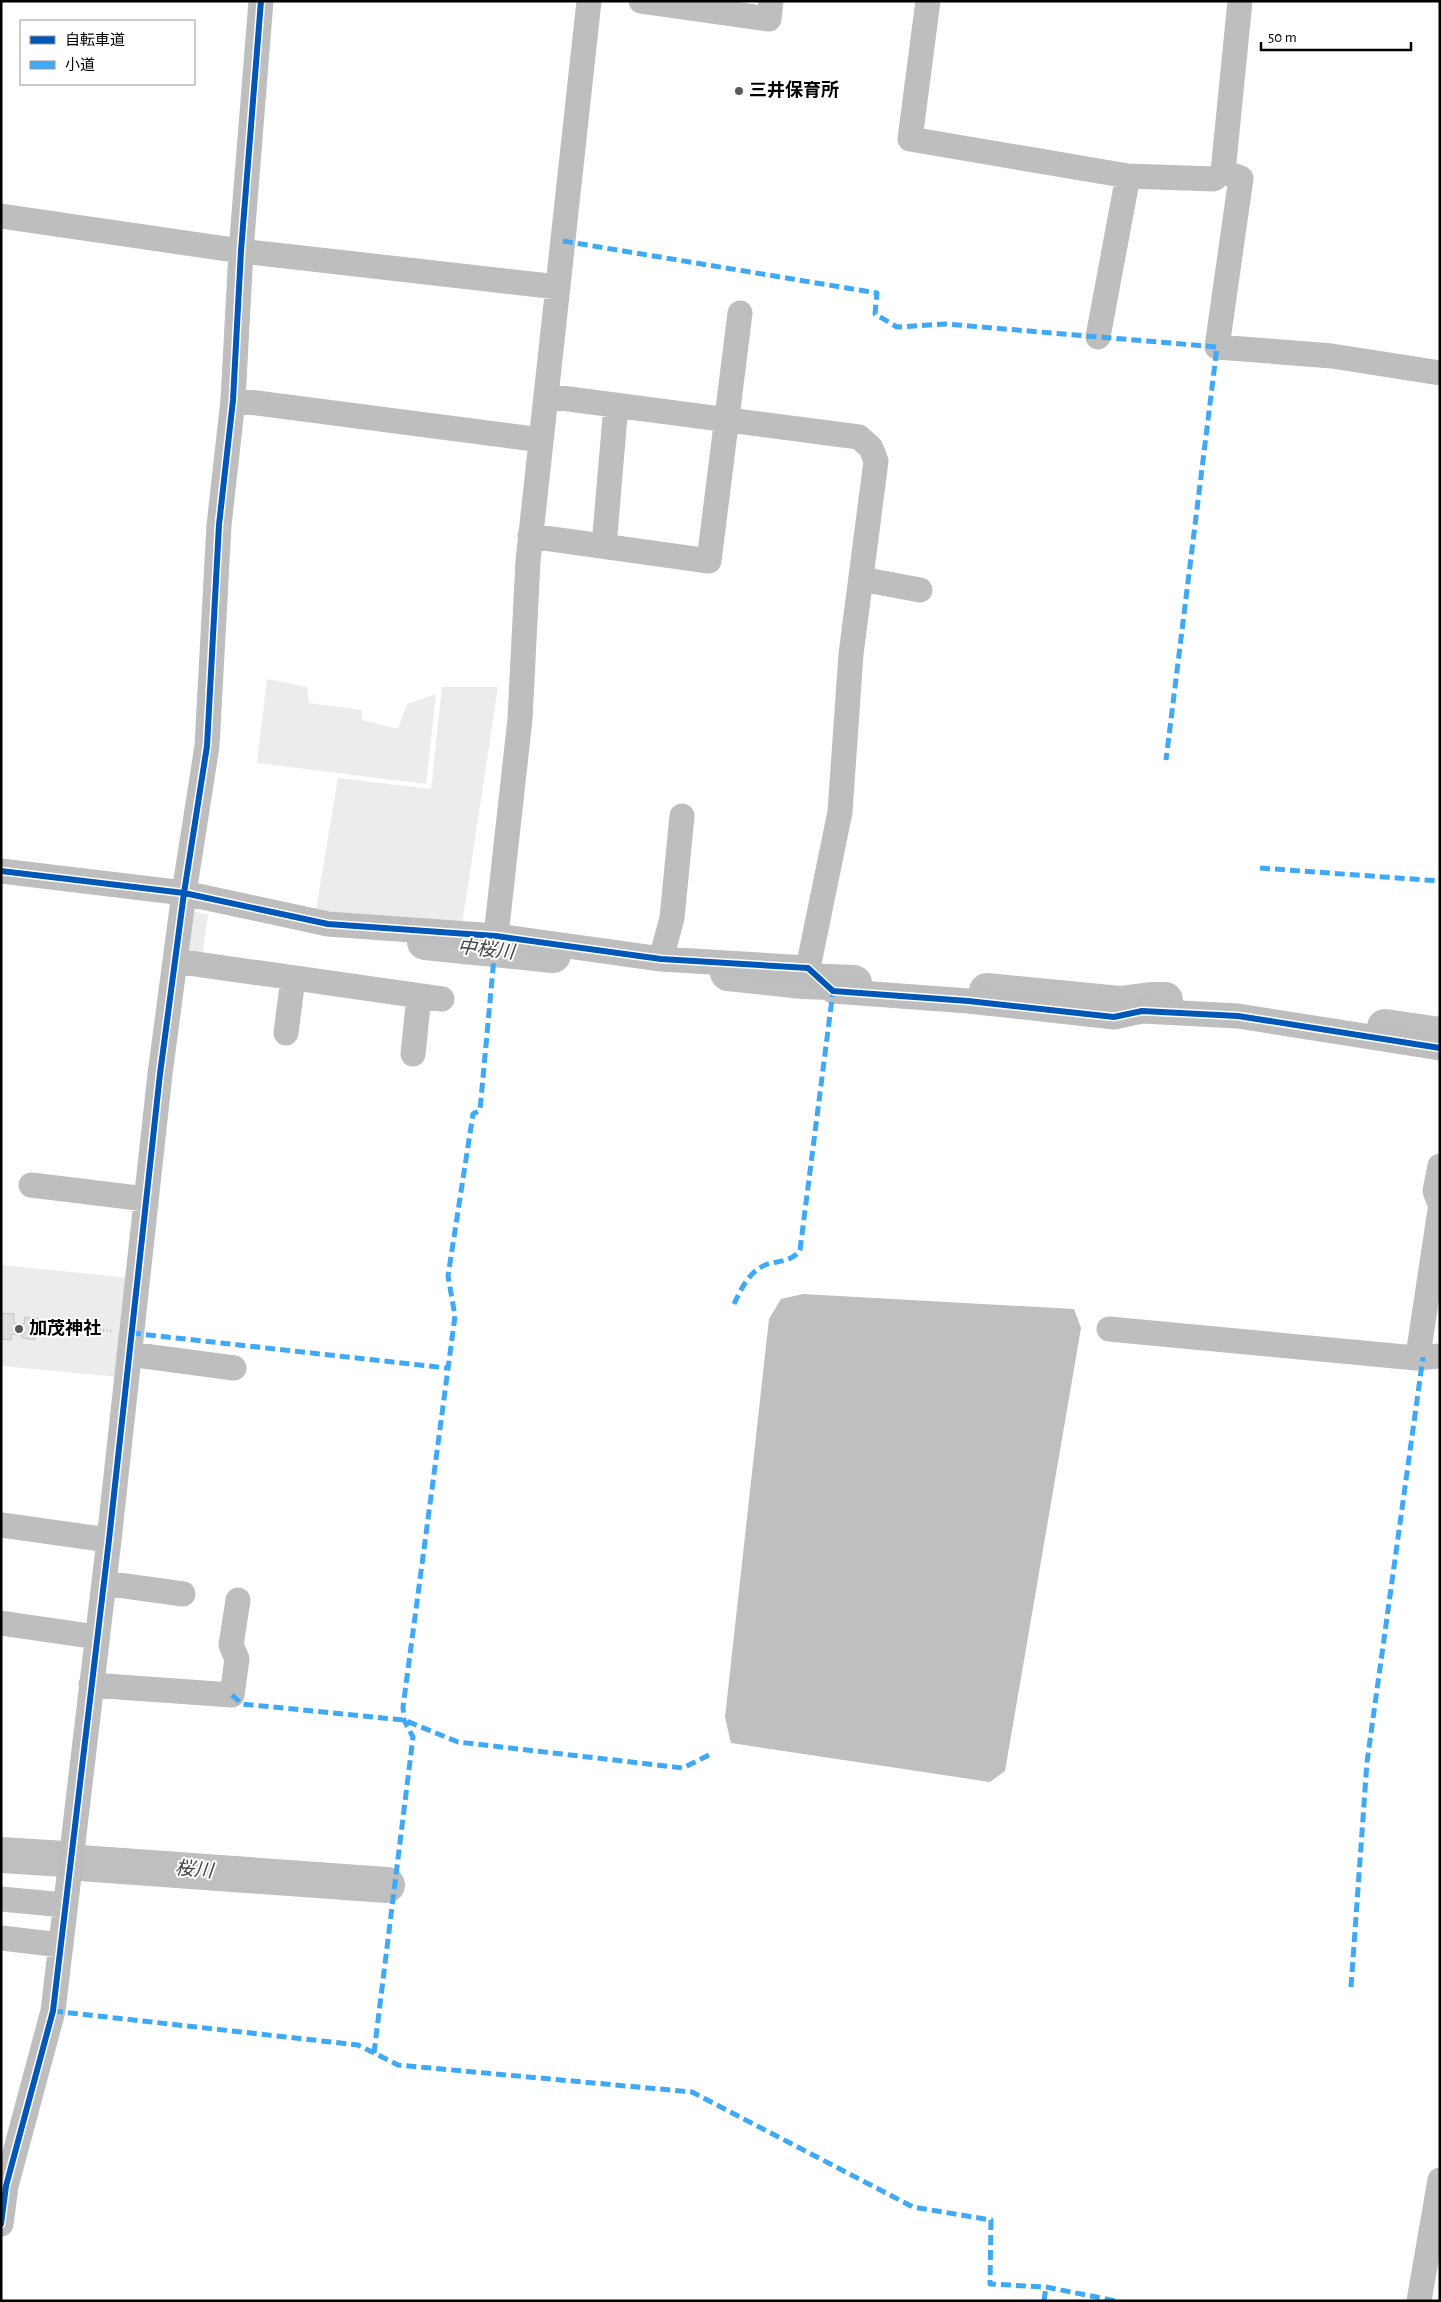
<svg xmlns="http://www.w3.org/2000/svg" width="1441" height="2302" font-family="'Alegreya Sans','Noto Sans JP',sans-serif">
  <rect width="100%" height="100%" fill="#fff"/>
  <path fill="#ececec" d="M 267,679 L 307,687 L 309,703 L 362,710 L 362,720 L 398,729 L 407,704 L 436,694 L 426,784 L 257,763 Z
    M 442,687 L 498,687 L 462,925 L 316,910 L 338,778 L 431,789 Z
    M 187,910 L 208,915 L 202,957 L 180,955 Z
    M 1,1265 L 131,1278 L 119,1377 L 1,1366 Z"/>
  <path fill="#bfbfbf" d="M 803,1294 L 1074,1309 L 1081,1328 L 1005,1771 L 990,1782 L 731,1743 L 725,1717 L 769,1319 L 781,1299 Z"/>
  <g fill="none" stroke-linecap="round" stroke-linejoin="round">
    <path stroke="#bfbfbf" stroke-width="36" d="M 425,942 L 553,955
      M 728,973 L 803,981 L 854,983
      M 987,991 L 1120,1004 L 1151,1000 L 1165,1000
      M 1385,1027 L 1440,1035
      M 1,1855 L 65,1859 L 80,1863 L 387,1885"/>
  </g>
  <path fill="#dfdfdf" stroke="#c7c7c7" d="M 1,1313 L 14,1314 L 14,1323 L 24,1324 L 25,1317 L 38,1318 L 35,1340 L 22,1338 L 22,1335 L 12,1334 L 11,1340 L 1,1339 Z"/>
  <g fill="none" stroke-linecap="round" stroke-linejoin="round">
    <path stroke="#b9b9b9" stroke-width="3" stroke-dasharray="1 2.5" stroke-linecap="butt" d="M 37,1323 L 111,1331"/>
    <path stroke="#bebebe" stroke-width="25" d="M 641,1 L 769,19 L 771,1
      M 928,1 L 910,139 L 1128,176 L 1214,179 L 1223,172
      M 1240,1 L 1223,172 L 1241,178 L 1217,347 L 1332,356 L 1440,373
      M 1,216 L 241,251 L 558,287
      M 1098,337 L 1128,176
      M 546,396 L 859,437 L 871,448 L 876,461 L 851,654 L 840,812 L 808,968
      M 233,400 L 541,440
      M 530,536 L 709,561 L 740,313
      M 604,546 L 616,405
      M 861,579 L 920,590
      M 1,871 L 184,893 L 328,924 L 496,936 L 661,959 L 808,968 L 833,991 L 968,1001 L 1114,1017 L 1142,1011 L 1238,1016 L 1440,1048
      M 496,936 L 520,719 L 528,561 L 589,1
      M 661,959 L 672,918 L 682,816
      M 175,961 L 442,999
      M 286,1033 L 293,978
      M 413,1054 L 419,996
      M 1440,1166 L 1435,1191 L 1440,1204
      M 31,1185 L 146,1199
      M 1109,1329 L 1416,1358 L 1440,1356
      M 129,1354 L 234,1368
      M 1423,1357 L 1419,1349 L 1440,1210
      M 1,1525 L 109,1540
      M 104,1583 L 183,1594
      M 1,1623 L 97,1637
      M 91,1685 L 232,1695 L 237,1659 L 231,1645 L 238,1600
      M 1,1899 L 65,1905
      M 1,1938 L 61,1945
      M 1,2224 L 6,2186 L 53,2011 L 109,1540 L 160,1074 L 184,893 L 207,746 L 219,525 L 233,400 L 241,251 L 261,1
      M 1419,2301 L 1440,2180"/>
    <path stroke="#3fa9f5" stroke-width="5" stroke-dasharray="10 5" stroke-linecap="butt" d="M 563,241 L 877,293 L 875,314 L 897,327 L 946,324 L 1217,347 L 1166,760
      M 1260,868 L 1440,881
      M 734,1304 C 741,1289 749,1272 765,1265 C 778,1260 791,1263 800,1250 L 833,991
      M 131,1333 L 447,1368
      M 232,1695 L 242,1704 L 404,1720 L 458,1742 L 683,1768 L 709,1755
      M 1351,1987 L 1367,1762 L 1423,1357
      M 53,2011 L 358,2045 L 398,2065 L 692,2092 L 913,2207 L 991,2220 L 990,2284 L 1046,2287 L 1116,2301
      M 374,2053 L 413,1737 L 404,1720 L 403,1707 L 455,1316 L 448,1276 L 473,1114 L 480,1110 L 496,936
      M 1044,2301 L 1046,2287"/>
    <defs>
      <path id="cycleway" d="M 1,871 L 184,893 L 328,924 L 496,936 L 661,959 L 808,968 L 833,991 L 968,1001 L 1114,1017 L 1142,1011 L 1238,1016 L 1440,1048
        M 1,2224 L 6,2186 L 53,2011 L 109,1540 L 160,1074 L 184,893 L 207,746 L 219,525 L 233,400 L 241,251 L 261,1"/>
    </defs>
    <use href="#cycleway" stroke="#fff" stroke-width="9"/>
    <use href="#cycleway" stroke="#0057b8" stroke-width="6"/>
  </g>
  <g fill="#595959" stroke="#fff" stroke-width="2">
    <circle cx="739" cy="91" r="5"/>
    <circle cx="19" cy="1329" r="5"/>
  </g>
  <g text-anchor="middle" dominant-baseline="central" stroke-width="4" stroke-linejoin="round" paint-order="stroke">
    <g font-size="18" font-weight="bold" fill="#000" stroke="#fff" text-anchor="start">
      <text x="749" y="91">三井保育所</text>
      <text x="29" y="1329">加茂神社</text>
    </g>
    <g font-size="19" font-style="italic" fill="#444" stroke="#fff">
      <text transform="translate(486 950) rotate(6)">中桜川</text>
      <text transform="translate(194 1870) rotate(5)">桜川</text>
    </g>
  </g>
  <rect width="1441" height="2302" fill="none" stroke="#000000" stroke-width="5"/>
  <rect x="20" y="20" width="175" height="65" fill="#ffffff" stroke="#999999"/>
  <rect x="30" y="36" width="25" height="8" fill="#0057b8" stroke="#999999"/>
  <text x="65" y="45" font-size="15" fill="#000000">自転車道</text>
  <rect x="30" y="61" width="25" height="8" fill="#3fa9f5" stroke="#999999"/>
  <text x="65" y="70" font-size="15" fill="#000000">小道</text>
  <path d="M1261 42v8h150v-8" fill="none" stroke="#000000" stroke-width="2.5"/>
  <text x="1268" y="42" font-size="15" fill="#000000" stroke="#ffffff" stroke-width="4" paint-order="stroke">50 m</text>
</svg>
